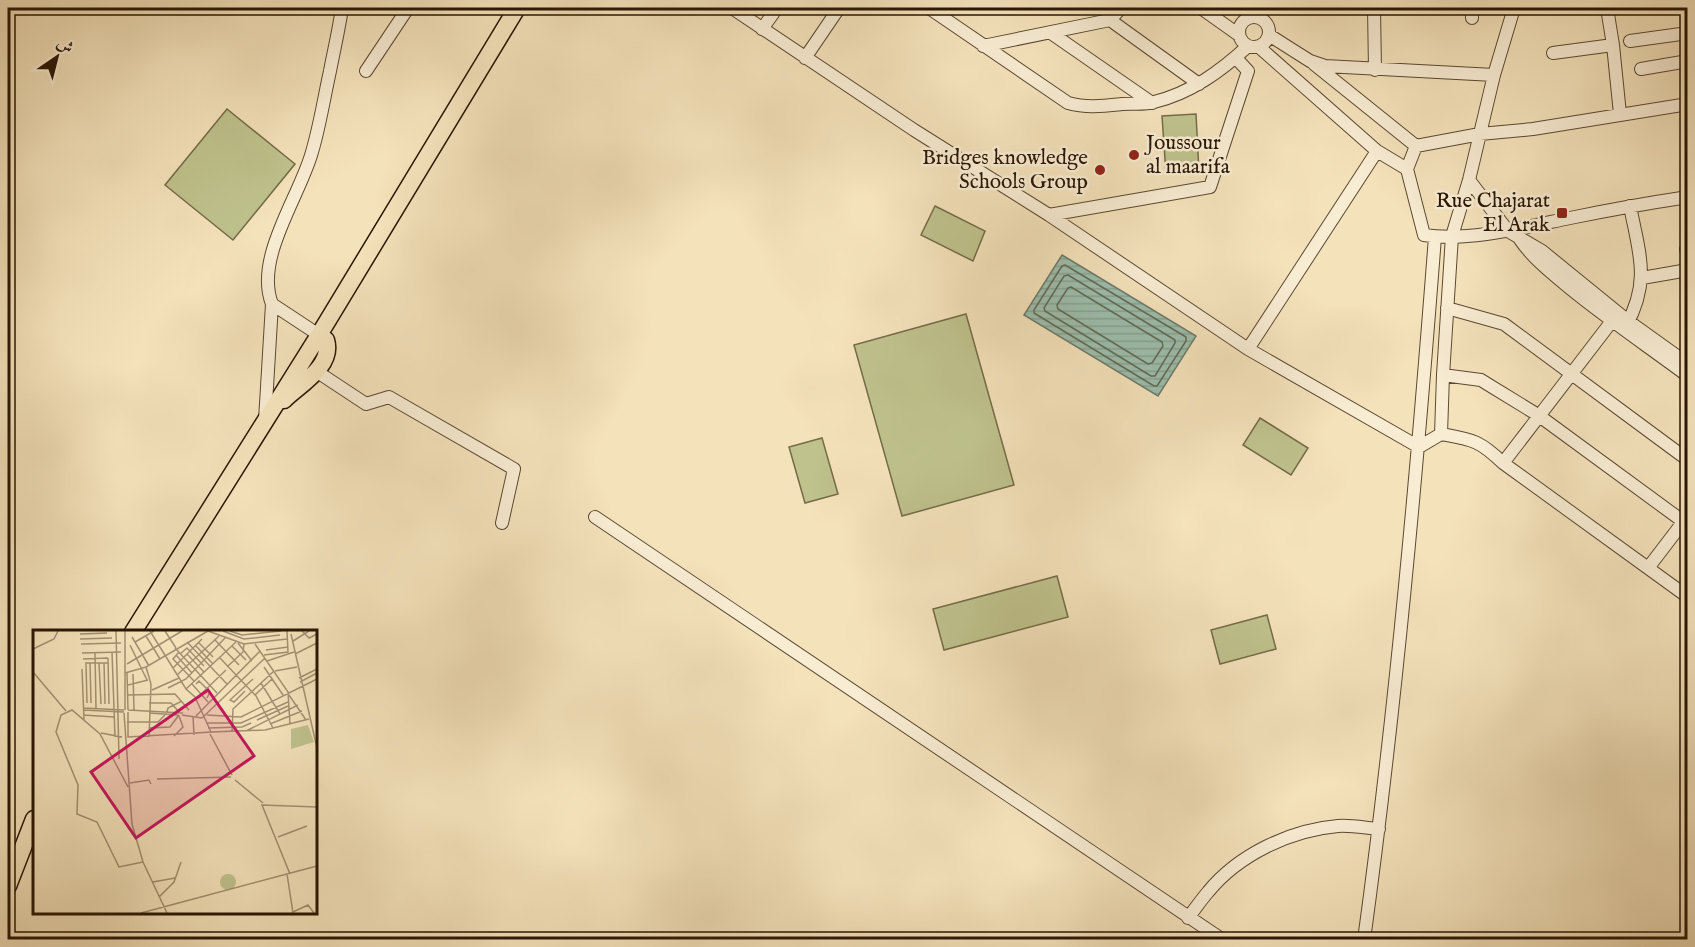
<svg xmlns="http://www.w3.org/2000/svg" width="1695" height="947" font-family="'IM FELL English',Amiri,serif">
  <defs>
    <pattern id="water-rules" width="6" height="5" patternUnits="userSpaceOnUse" patternTransform="scale(1.5)"><rect width="6" height="5" fill="#9cbead"/><path d="M0 2.5h6" fill="none" stroke="#86a393"/></pattern>
  </defs>
  <rect width="100%" height="100%" fill="#f4e2bb"/>
  <filter id="stains"><feTurbulence type="fractalNoise" baseFrequency=".00333" numOctaves="4"/><feColorMatrix values="0 0 0 0 .2 0 0 0 0 .09 0 0 0 0 .02 0 0 0 .5 -.17"/></filter>
  <radialGradient id="worn" r=".72"><stop offset=".6" stop-color="#630" stop-opacity="0"/><stop offset="1" stop-color="#630" stop-opacity=".3"/></radialGradient>
  <path fill="#bfc28d" stroke="#746c48" stroke-width="1.5" d="M 227,109 L 295,164 L 233,240 L 165,185 Z
    M 1196,114 L 1199,172 L 1166,174 L 1162,116 Z
    M 935,206 L 985,231 L 973,261 L 921,235 Z
    M 966,314 L 1014,485 L 902,516 L 854,345 Z
    M 1260,418 L 1308,448 L 1291,475 L 1243,445 Z
    M 822,438 L 838,494 L 805,503 L 789,447 Z
    M 1057,576 L 1068,617 L 944,650 L 933,609 Z
    M 1267,615 L 1276,649 L 1220,664 L 1211,630 Z"/>
  <path fill="url(#water-rules)" stroke="#6e7b69" stroke-width="1.5" d="M 1062,255 L 1196,336 L 1158,396 L 1024,315 Z"/>
  <g fill="none" stroke-linecap="round" stroke-linejoin="round">
    <path stroke="#626a58" stroke-width="1.5" d="M 1065,265 L 1186,337 L 1186,341 L 1157,386 L 1154,386 L 1034,313 L 1034,310 L 1062,266 Z
      M 1068,275 L 1175,340 L 1175,343 L 1155,376 L 1151,376 L 1045,311 L 1044,308 L 1064,276 Z
      M 1071,287 L 1162,342 L 1163,346 L 1152,363 L 1148,364 L 1058,309 L 1057,305 L 1068,288 Z"/>
    <defs>
      <path id="minor" d="M 732,8 L 914,130 L 1049,215 L 1248,349 L 1419,447 L 1441,434 L 1443,375 L 1452,236 L 1469,180 L 1494,75 L 1514,8
        M 929,8 L 1068,103 C 1086,108 1103,106 1122,104 C 1133,103 1144,105 1154,102 C 1191,93 1221,71 1248,46
        M 1201,8 L 1239,35
        M 1374,8 L 1375,70
        M 1607,8 L 1613,45 L 1620,114
        M1239 32a15 15 0 1 1 30 0a15 15 0 1 1-30 0Z
        M 1472,18 L 1472,8
        M 1110,20 L 1199,84
        M 762,29 L 777,8
        M 1051,33 L 1152,103
        M 1269,35 L 1310,61 L 1325,66 L 1494,75
        M 1630,41 L 1688,33
        M 983,46 L 1110,20 L 1121,8
        M 1259,47 L 1377,151 L 1407,169 L 1424,235 C 1468,242 1526,227 1570,218 C 1609,210 1648,203 1688,197
        M 1553,53 L 1613,45
        M 805,58 L 839,8
        M 1314,64 L 1416,146
        M 1641,69 L 1688,61
        M 366,71 L 408,8
        M 1407,169 L 1416,146 L 1480,134 L 1533,129 L 1688,104
        M 1469,180 L 1508,231 L 1542,251 L 1628,321 L 1688,364
        M 1049,215 L 1210,187 L 1248,71 L 1236,58
        M 1519,238 C 1533,259 1553,274 1572,290 C 1609,320 1649,347 1688,376
        M 1686,249 L 1688,259
        M 1642,278 L 1688,270
        M 272,304 L 319,335
        M 1447,308 L 1504,324 L 1688,460
        M 1626,326 C 1651,281 1639,253 1630,206
        M 1248,349 L 1377,151
        M 316,371 L 366,404 L 389,397 L 514,469 L 502,523
        M 1443,375 L 1481,380 L 1489,385 L 1538,415 L 1688,525
        M 265,420 L 272,304 C 254,258 300,196 312,152 C 320,125 324,98 330,71 C 334,50 339,29 342,8
        M 1441,434 C 1473,440 1479,440 1503,463 L 1688,597
        M 1503,463 L 1612,321
        M 595,517 L 1223,940
        M 1648,568 L 1687,517
        M 1188,918 C 1195,909 1201,900 1208,892 C 1238,855 1290,830 1338,826 C 1351,825 1366,828 1379,829
        M 1364,940 C 1396,706 1417,471 1435,237"/>
      <path id="major" d="M 284,400 C 299,385 334,366 326,340 L 319,335
        M 133,632 L 319,335 L 517,8
        M 8,886 L 34,819"/>
    </defs>
    <use href="#minor" stroke="#5b4931" stroke-width="14"/>
    <use href="#major" stroke="#281603" stroke-width="19"/>
    <use href="#minor" stroke="#f8ecd3" stroke-width="12"/>
    <use href="#major" stroke="#f4e2bb" stroke-width="16"/>
  </g>
  <g fill="#8f2418" stroke="#f8ecd3" stroke-width="2">
    <circle cx="1134" cy="155" r="6"/>
    <circle cx="1100" cy="170" r="6"/>
    <rect x="1556" y="207" width="12" height="12" rx="3"/>
  </g>
  <g text-anchor="middle" dominant-baseline="central" stroke-width="5" stroke-linejoin="round" paint-order="stroke">
    <g font-size="21" fill="#281603" stroke="#f8ecd3" text-anchor="end">
      <text x="1146" y="143" text-anchor="start">Joussour<tspan x="1146" dy="24">al maarifa</tspan></text>
      <text x="1088" y="158">Bridges knowledge<tspan x="1088" dy="24">Schools Group</tspan></text>
      <text x="1550" y="201">Rue Chajarat<tspan x="1550" dy="24">El Arak</tspan></text>
    </g>
  </g>
  <g transform="translate(33 630)">
    <rect width="284" height="284" fill="#f4e2bb"/>
    <path d="M187 252a8 8 0 1 1 16 0a8 8 0 1 1-16 0Z" fill="#bfc28d"/>
    <path d="M 275,95 L 281,112 L 258,119 L 258,99 Z" fill="#bfc28d"/>
    <path fill="none" stroke="#a29071" stroke-width="1.5" d="M 83,1 L 86,129M 132,1 L 143,18M 175,1 L 211,14 L 254,9M 190,1 L 211,9 L 247,5M 197,1 L 209,5 L 248,1M 269,1 L 276,8 L 284,4M 47,4 L 74,3M 258,4 L 284,118M 113,6 L 127,29M 99,7 L 116,36M 47,9 L 79,8M 182,10 L 206,35M 260,11 L 276,1M 102,12 L 121,1M 154,12 L 194,54M 166,13 L 180,27M 205,13 L 219,31M 48,14 L 88,13M 222,14 L 255,62 L 257,94M 97,15 L 114,50M 163,16 L 180,34M 199,16 L 213,30M 142,18 L 184,63M 0,19 L 21,9 L 25,1M 233,20 L 255,17M 79,22 L 82,107M 146,22 L 140,29 L 161,51M 49,23 L 88,22M 62,23 L 63,78M 147,24 L 154,18 L 171,36M 154,24 L 171,42M 262,24 L 284,13M 143,25 L 159,43M 231,25 L 255,22 L 254,1M 75,28 L 76,74M 187,28 L 223,66 L 240,98M 50,29 L 75,28M 234,31 L 261,22M 57,33 L 58,73M 66,33 L 68,74M 71,33 L 72,74M 94,34 L 149,1M 195,36 L 210,22 L 211,14M 113,37 L 118,54 L 116,107M 231,37 L 250,65M 140,38 L 169,9M 49,39 L 51,90M 242,41 L 264,37M 0,42 L 33,81M 92,43 L 113,37 L 175,1M 94,43 L 95,80M 100,44 L 101,80M 144,45 L 186,6M 266,48 L 284,39M 267,52 L 284,43M 228,53 L 247,84M 159,54 L 175,72M 163,54 L 166,51 L 177,62 L 174,68M 95,55 L 115,50M 135,58 L 153,49 L 192,8M 153,59 L 203,12M 119,60 L 146,48M 212,61 L 201,72 L 197,70 L 220,49M 168,64 L 193,40M 95,65 L 142,64 L 156,80M 222,65 L 239,49M 256,65 L 273,90M 54,73 L 53,33 L 75,33M 116,73 L 138,73 L 146,82M 50,78 L 91,80M 50,80 L 91,82M 92,80 L 92,1M 95,80 L 150,83M 95,82 L 95,107 L 178,102 L 162,67 L 153,59 L 117,1M 134,82 L 135,78 L 149,71M 91,83 L 99,194 L 110,232 L 134,283M 116,83 L 145,85M 50,85 L 81,87M 149,85 L 169,88M 174,85 L 208,87 L 284,49M 160,86 L 161,105M 163,86 L 227,21M 169,88 L 232,28M 224,90 L 255,76M 94,92 L 125,92 L 132,85M 173,93 L 208,93 L 255,72M 237,94 L 269,81M 116,98 L 137,97 L 146,85M 175,98 L 209,97 L 218,93M 213,101 L 265,75M 178,102 L 232,100 L 276,89M 199,102 L 200,79 L 241,41M 68,103 L 89,107M 177,104 L 199,145M 141,106 L 150,97 L 146,86M 124,149 L 198,147M 202,150 L 230,173M 97,153 L 116,150 L 118,154M 95,157 L 67,104 L 39,80 L 28,85 L 23,102 L 45,155 L 44,184 L 64,192 L 86,237 L 110,232M 245,207 L 274,196M 254,244 L 260,283M 257,244 L 229,175 L 284,177M 120,252 L 142,248M 126,267 L 141,252 L 148,232M 260,282 L 275,275 L 281,283M 108,283 L 284,236"/>
    <path fill="#c2185b" fill-opacity="0.15" stroke="#c2185b" stroke-width="3" d="M 175,60 L 221,126 L 103,208 L 58,142 Z"/>
    <rect width="284" height="284" fill="none" stroke="#281603" stroke-width="3"/>
  </g>
  <rect width="1695" height="947" fill="none" stroke="#f4e2bb" stroke-width="30"/>
  <rect x="9" y="9" width="1677" height="929" fill="none" stroke="#281603" stroke-width="3"/>
  <rect x="15" y="15" width="1665" height="917" fill="none" stroke="#281603" stroke-width="1.5"/>
  <g transform="translate(57 57) rotate(35)" stroke="#f8ecd3" stroke-width="4.5" paint-order="stroke">
  <path d="M0-4.5L10 22L0 15L-10 22Z" fill="#281603"/>
  <text y="-9" font-size="16" font-weight="bold" text-anchor="middle" fill="#281603">ش</text>
  </g>
  <rect width="100%" height="100%" filter="url(#stains)"/>
  <rect width="100%" height="100%" fill="url(#worn)"/>
</svg>
